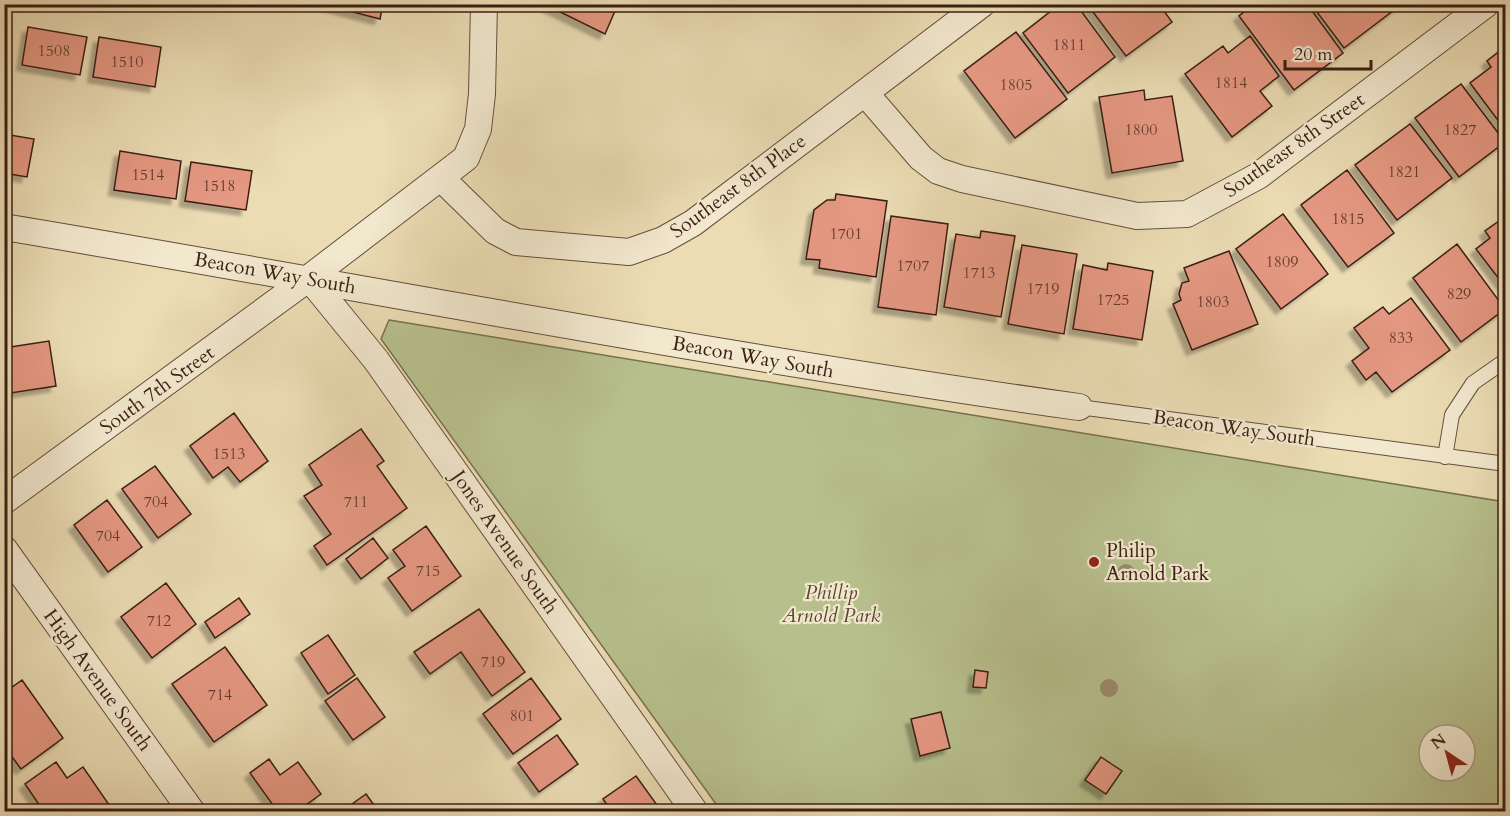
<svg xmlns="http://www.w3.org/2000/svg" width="1510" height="816" font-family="Cardo,serif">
  <defs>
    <filter id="shadow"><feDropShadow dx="-5.5" dy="5.5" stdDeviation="1.5" flood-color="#0004"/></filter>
  </defs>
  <rect width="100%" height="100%" fill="#ebdcb4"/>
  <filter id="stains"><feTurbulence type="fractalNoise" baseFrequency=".00333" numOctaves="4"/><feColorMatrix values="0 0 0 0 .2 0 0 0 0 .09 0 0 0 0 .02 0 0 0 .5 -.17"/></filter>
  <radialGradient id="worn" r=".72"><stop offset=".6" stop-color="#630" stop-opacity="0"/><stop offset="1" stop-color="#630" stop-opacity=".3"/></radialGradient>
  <path fill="#b7c08d" stroke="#787050" stroke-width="1.5" fill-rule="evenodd" d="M 389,320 L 1505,502 L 1505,811 L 721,811 L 381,339 ZM 1429,735 L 1465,735 L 1465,771 L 1429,771 Z"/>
  <path fill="#e59882" stroke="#3a1f14" stroke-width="1.5" filter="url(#shadow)" d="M 322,4 L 383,4 L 380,19 Z
    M 544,4 L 618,4 L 605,34 Z
    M 1060,4 L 1076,4 L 1115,57 L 1068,93 L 1023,33 Z
    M 1087,4 L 1159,4 L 1172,22 L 1126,56 Z
    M 1254,4 L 1307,4 L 1343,53 L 1294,90 L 1239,16 Z
    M 1311,4 L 1402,4 L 1344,48 Z
    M 28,27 L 87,37 L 80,75 L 22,65 Z
    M 1016,32 L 1067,99 L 1015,138 L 964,71 Z
    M 1250,36 L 1279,76 L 1260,91 L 1272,106 L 1232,137 L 1185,74 L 1223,46 L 1228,53 Z
    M 99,37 L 161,47 L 155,87 L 93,77 Z
    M 1506,46 L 1506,131 L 1470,83 L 1491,67 L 1487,61 Z
    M 1461,84 L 1505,142 L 1459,177 L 1415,118 Z
    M 1144,90 L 1145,100 L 1172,96 L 1183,161 L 1112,173 L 1099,97 Z
    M 1410,124 L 1452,178 L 1397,220 L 1355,165 Z
    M 4,134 L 34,139 L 27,177 L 4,173 Z
    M 120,151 L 181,161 L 176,199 L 114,190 Z
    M 191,162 L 252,171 L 246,210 L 185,201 Z
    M 1347,170 L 1394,233 L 1348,267 L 1301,205 Z
    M 836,194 L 887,201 L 876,277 L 819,268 L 820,260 L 806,259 L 814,210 L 827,200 L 835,200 Z
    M 1283,214 L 1328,274 L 1281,309 L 1236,249 Z
    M 891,216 L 948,224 L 936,315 L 878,307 Z
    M 1506,216 L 1506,288 L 1476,249 L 1490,238 L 1485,231 Z
    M 981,231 L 1015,236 L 1001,317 L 944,307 L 956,234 L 980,238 Z
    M 1457,244 L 1505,309 L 1461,342 L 1413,278 Z
    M 1022,245 L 1077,254 L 1064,334 L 1008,324 Z
    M 1229,251 L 1258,324 L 1192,350 L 1173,304 L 1181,300 L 1179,294 L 1182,283 L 1189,281 L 1184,268 Z
    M 1108,263 L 1153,271 L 1142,340 L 1073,329 L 1083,265 L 1107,270 Z
    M 1411,298 L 1450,350 L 1392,392 L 1376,372 L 1366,380 L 1352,361 L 1369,348 L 1354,328 L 1383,307 L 1389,314 Z
    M 49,341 L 56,386 L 4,394 L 4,348 Z
    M 234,413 L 268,461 L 240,482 L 228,467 L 213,478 L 190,446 Z
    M 361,429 L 384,461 L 377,466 L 407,508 L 327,565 L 314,546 L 331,534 L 304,496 L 322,485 L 309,465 Z
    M 155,466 L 191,514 L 158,538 L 122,489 Z
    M 107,500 L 142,547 L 108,572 L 74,525 Z
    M 426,526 L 461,576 L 412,611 L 388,578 L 405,566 L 393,550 Z
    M 373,538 L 388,558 L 361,579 L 346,559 Z
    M 166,583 L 196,624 L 152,658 L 121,617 Z
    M 239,598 L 250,614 L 215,638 L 205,622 Z
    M 479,609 L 525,672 L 492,696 L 461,652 L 430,674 L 414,652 Z
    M 328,635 L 355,675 L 328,694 L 301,653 Z
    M 225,647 L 267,705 L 214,742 L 172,684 Z
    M 975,670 L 988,672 L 986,688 L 973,687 Z
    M 357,678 L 385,717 L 353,740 L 325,701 Z
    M 531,678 L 561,719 L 513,754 L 483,714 Z
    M 22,680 L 63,738 L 21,769 L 4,746 L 4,693 Z
    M 941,712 L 950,748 L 920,756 L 911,719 Z
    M 557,735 L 578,764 L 539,792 L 518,763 Z
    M 1101,757 L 1122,771 L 1106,794 L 1085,780 Z
    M 269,759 L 280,775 L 298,762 L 321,794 L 296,812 L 278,812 L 250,773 Z
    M 56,762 L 67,778 L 83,767 L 114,812 L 44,812 L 25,784 Z
    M 636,776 L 657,805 L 647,812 L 612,812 L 603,799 Z
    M 366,794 L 379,812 L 341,812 Z"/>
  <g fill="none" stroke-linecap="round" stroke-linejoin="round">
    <defs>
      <path id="lane" d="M 1079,407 L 1506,464
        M 1445,457 L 1452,415 L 1473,383 L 1506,360"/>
      <path id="street" d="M 865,93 L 921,158 L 938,171 L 962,179 L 1137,216 L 1187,214 L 1258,176 L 1486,4
        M 441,178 L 495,231 L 516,242 L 629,252 L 663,240 L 693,223 L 982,4
        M 4,227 C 363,287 720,357 1079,407
        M 309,278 L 376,360 L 695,812
        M 4,501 L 309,278 L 466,158 L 478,129 L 482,94 L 484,4
        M 4,549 L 192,812"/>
    </defs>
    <use href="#lane" stroke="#664e3c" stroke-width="16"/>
    <use href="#street" stroke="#664e3c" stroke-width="28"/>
    <use href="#lane" stroke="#f2e8ce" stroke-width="14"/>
    <use href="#street" stroke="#f2e8ce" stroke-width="26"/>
  </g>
  <g fill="#9b8a6c">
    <circle cx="1126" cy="573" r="9"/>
    <circle cx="1109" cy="688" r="9"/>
  </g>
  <circle fill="#8f2418" stroke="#f2e8ce" stroke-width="2" cx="1094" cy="562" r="6"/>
  <g text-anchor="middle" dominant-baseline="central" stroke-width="4.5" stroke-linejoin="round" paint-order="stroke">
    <g font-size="16" fill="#653d30">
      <text x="1069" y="45">1811</text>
      <text x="54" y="51">1508</text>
      <text x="127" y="62">1510</text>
      <text x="1231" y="83">1814</text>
      <text x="1016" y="85">1805</text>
      <text x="1141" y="130">1800</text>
      <text x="1460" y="130">1827</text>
      <text x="1404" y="172">1821</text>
      <text x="148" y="175">1514</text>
      <text x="219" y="186">1518</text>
      <text x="1348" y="219">1815</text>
      <text x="846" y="234">1701</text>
      <text x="1282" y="262">1809</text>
      <text x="913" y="266">1707</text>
      <text x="979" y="273">1713</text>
      <text x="1043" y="289">1719</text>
      <text x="1459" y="294">829</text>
      <text x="1113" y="300">1725</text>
      <text x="1213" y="302">1803</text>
      <text x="1401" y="338">833</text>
      <text x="229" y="454">1513</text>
      <text x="156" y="502">704</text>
      <text x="356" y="502">711</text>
      <text x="108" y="536">704</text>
      <text x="428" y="571">715</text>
      <text x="159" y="621">712</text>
      <text x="493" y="662">719</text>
      <text x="220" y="695">714</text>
      <text x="522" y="716">801</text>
    </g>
    <g font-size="20" fill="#3a1f14" stroke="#f2e8ce">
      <text transform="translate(1294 145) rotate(-35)">Southeast 8th Street</text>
      <text transform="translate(738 186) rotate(-36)">Southeast 8th Place</text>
      <text transform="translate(275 273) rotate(10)">Beacon Way South</text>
      <text transform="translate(753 357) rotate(10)">Beacon Way South</text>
      <text transform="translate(157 390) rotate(-36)">South 7th Street</text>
      <text transform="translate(1234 428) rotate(8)">Beacon Way South</text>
      <text transform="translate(505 542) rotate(55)">Jones Avenue South</text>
      <text transform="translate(98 680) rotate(54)">High Avenue South</text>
    </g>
    <g font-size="20" fill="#3a1f14" stroke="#f2e8ce" text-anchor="start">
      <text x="1106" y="550">Philip<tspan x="1106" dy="23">Arnold Park</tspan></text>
    </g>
    <g font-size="20" font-style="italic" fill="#594732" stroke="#f2e8ce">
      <text x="831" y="592">Phillip<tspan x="831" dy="23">Arnold Park</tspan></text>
    </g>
  </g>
  <rect width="1510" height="816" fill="none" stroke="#ebdcb4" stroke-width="24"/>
  <rect x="6" y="6" width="1498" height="804" fill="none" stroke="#3a1f14" stroke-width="3"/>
  <rect x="12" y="12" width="1486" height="792" fill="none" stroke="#3a1f14" stroke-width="1.5"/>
  <g transform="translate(1447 753) rotate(324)"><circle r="28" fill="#f2e8ce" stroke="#a89884" stroke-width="1.5"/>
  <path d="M0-4.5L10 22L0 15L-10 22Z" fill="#8f2418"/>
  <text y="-9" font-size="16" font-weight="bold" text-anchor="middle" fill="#3a1f14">N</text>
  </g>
  <path d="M1285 60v9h86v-9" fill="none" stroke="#3a1f14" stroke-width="3"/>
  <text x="1294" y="60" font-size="18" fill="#3a1f14" stroke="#f2e8ce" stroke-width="4.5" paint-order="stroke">20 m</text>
  <rect width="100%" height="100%" filter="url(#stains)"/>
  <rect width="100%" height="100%" fill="url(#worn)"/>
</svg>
